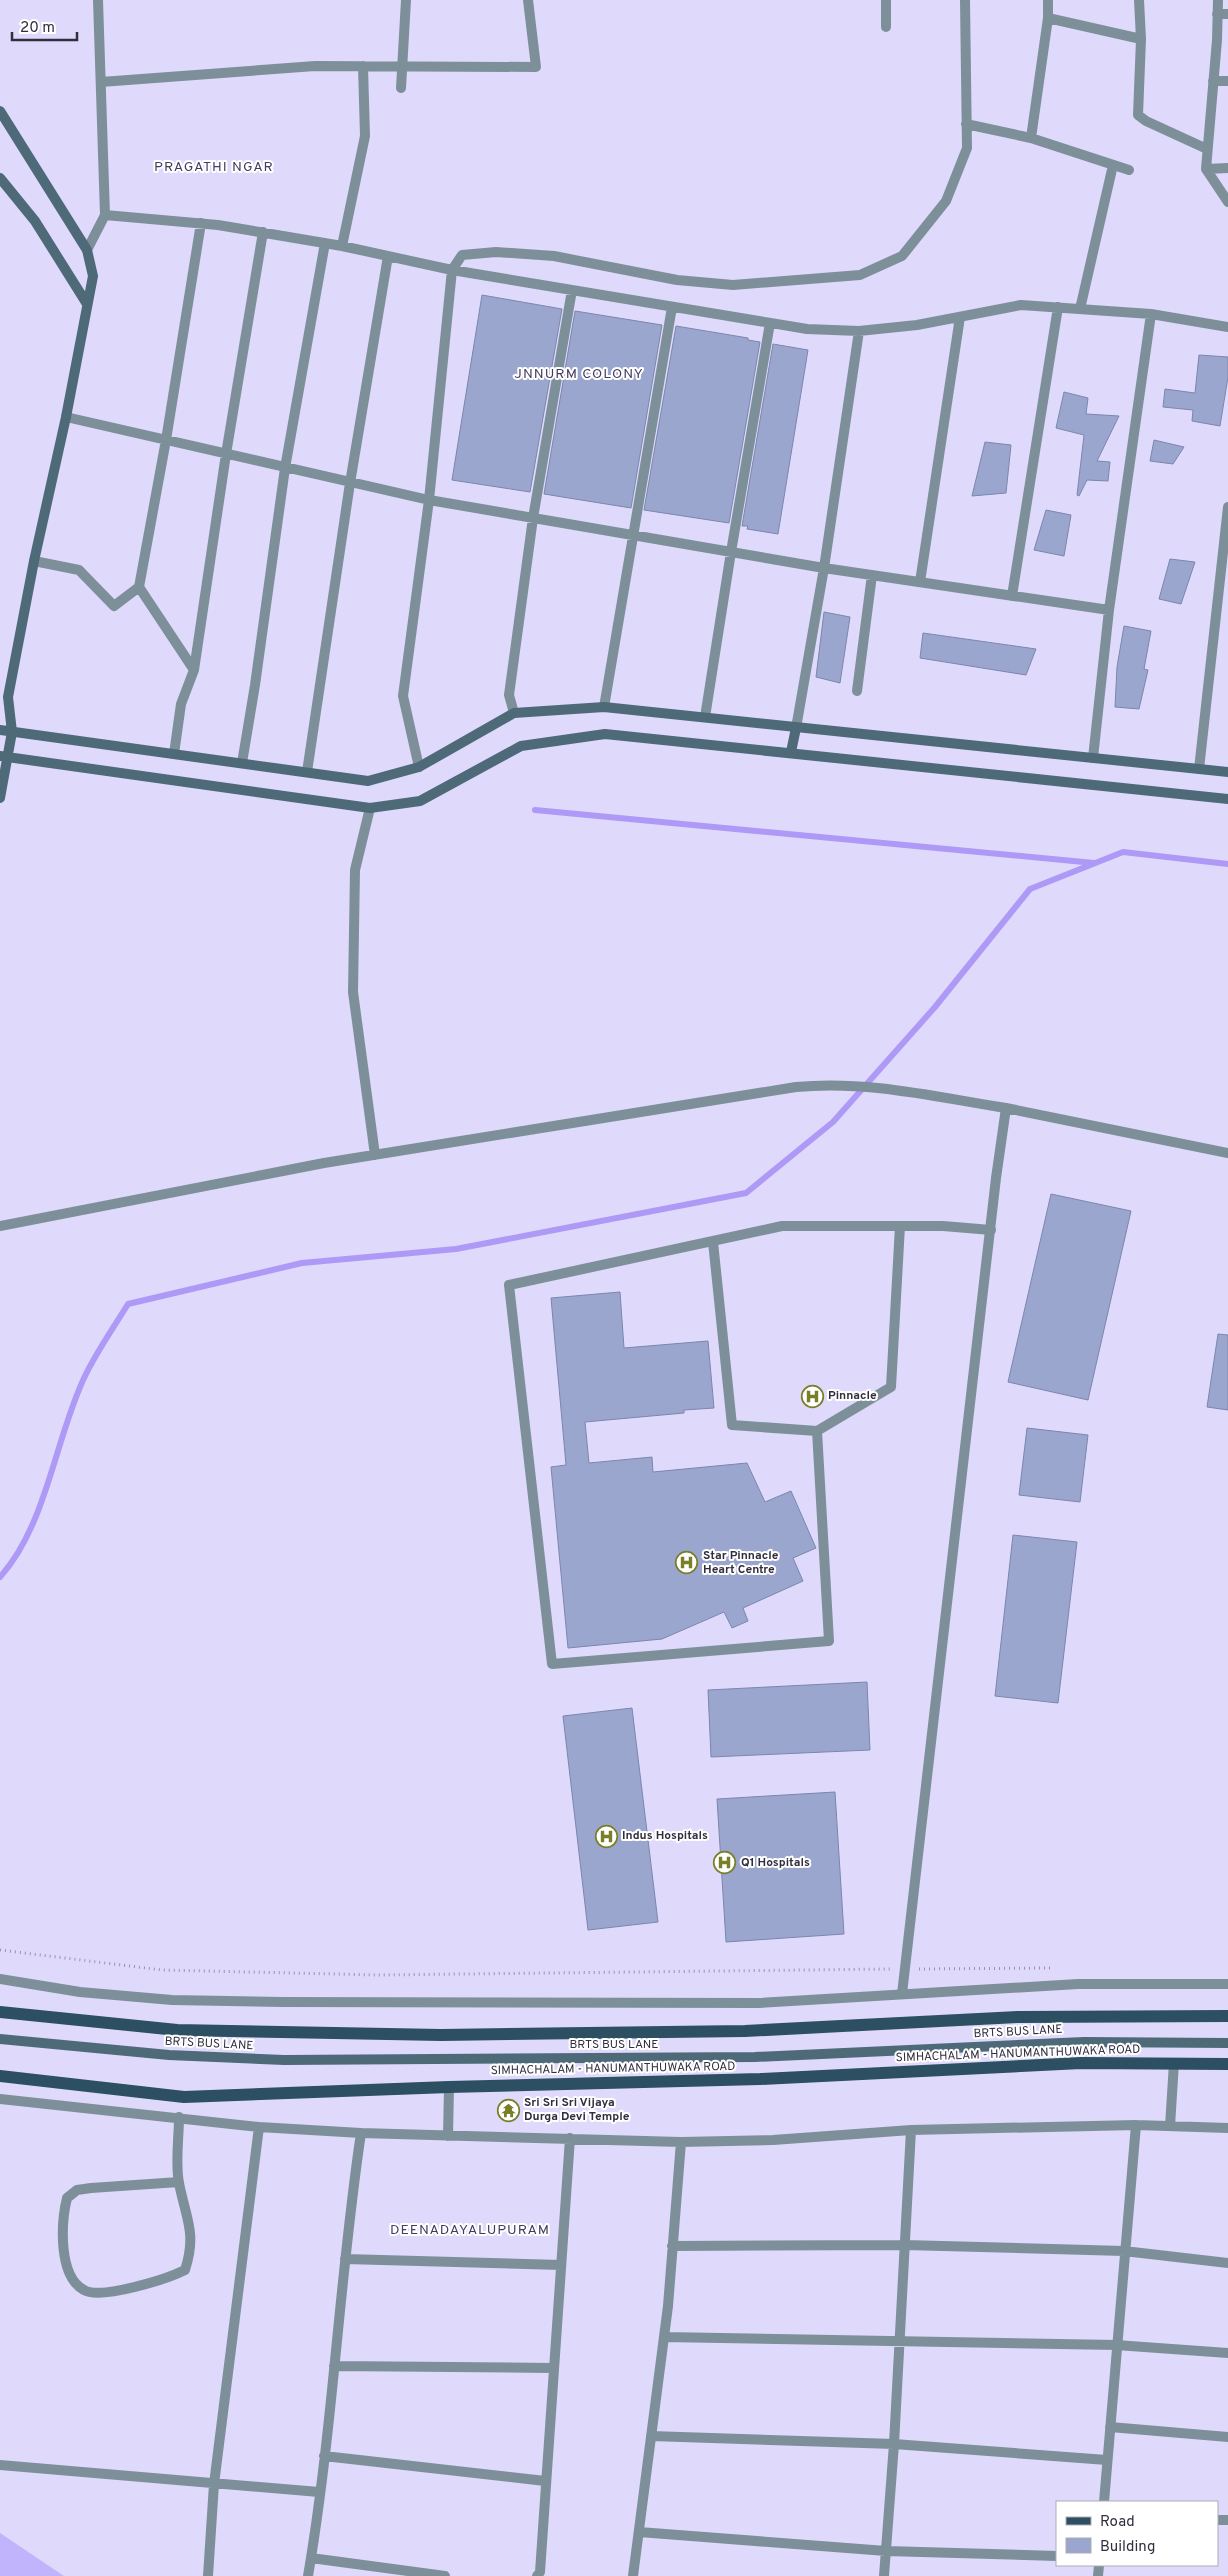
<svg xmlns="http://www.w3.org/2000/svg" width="1228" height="2576" font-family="Overpass,sans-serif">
  <rect width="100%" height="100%" fill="#dfdafc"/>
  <path fill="#c2b3fd" d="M 0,2533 L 64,2576 L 0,2576 Z"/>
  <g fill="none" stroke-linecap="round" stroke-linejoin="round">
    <path stroke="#ae99f6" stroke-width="6" d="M 535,810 L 1094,863
      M 0,1577 C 47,1525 55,1438 85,1376 C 97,1351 114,1327 128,1304 L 302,1263 L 456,1249 L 746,1193 L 833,1122 L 935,1007 L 1030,889 L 1123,852 L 1228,864"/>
  </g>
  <path fill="#9ba6ce" stroke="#7c86ad" d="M 482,295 L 562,309 L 530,492 L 452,480 Z
    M 575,311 L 662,325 L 631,508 L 544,494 Z
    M 676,326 L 748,338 L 748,340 L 760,342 L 729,523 L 644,510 Z
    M 773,344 L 808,350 L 778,534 L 747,529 L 748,526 L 742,526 Z
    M 1199,355 L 1228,357 L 1228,377 L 1220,426 L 1192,421 L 1193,410 L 1163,407 L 1165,389 L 1195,393 Z
    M 1064,392 L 1088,398 L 1086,414 L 1119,416 L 1097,461 L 1110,462 L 1108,481 L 1087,480 L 1079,496 L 1077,495 L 1084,435 L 1056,428 Z
    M 1154,440 L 1184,447 L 1173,464 L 1150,461 Z
    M 985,442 L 1011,445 L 1006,493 L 972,496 Z
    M 1046,510 L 1071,515 L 1064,556 L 1034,550 Z
    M 1170,559 L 1195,562 L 1181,604 L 1159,599 Z
    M 824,612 L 850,617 L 840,683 L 816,677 Z
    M 1124,626 L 1151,631 L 1144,669 L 1148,670 L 1139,709 L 1115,707 L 1117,667 Z
    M 923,633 L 1036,649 L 1026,675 L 920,658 Z
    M 1051,1194 L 1131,1211 L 1088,1400 L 1008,1382 Z
    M 620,1292 L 624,1348 L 708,1341 L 714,1408 L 684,1410 L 684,1413 L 585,1422 L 589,1463 L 652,1457 L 653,1472 L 747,1463 L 765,1502 L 791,1491 L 816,1548 L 793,1558 L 803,1581 L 743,1608 L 748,1621 L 732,1628 L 724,1612 L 662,1639 L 568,1648 L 551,1467 L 566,1465 L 551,1298 Z
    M 1218,1334 L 1228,1335 L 1228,1410 L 1207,1407 Z
    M 1027,1428 L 1088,1435 L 1080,1502 L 1019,1495 Z
    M 1013,1535 L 1077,1542 L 1058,1703 L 995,1696 Z
    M 867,1682 L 870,1750 L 711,1757 L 708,1690 Z
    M 632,1708 L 658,1922 L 588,1930 L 563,1716 Z
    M 835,1792 L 844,1934 L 726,1942 L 717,1799 Z"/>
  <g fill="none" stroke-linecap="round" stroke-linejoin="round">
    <path stroke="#9894af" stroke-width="3" stroke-dasharray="1 4" stroke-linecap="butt" d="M 0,1950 L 162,1970 L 379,1975 L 890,1969
      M 919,1969 L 1050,1968"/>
    <path stroke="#7d909a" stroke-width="10" d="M 900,1226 L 891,1387 L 817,1431 L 829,1641 L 552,1664 L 509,1285 L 782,1226 L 943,1226 L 991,1230
      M 713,1242 L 732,1425 L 817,1431
      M 179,2117 C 179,2138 175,2163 179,2183 C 186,2219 197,2233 185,2270 C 167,2279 101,2300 84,2290 C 58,2276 61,2223 67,2198 L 77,2190 L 91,2188 L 179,2182"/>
    <path stroke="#7d909a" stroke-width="10" d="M 1139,0 L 1141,39 L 1138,115 L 1146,121 L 1207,149
      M 1218,0 L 1217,40 L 1206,169 L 1228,202
      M 1217,14 L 1228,14
      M 1048,18 L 1141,39
      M 886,27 L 886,0
      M 1213,81 L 1228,81
      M 101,82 L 315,66 L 536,67 L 528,0
      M 401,88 L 406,0
      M 966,124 L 1031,138 L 1129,170
      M 1031,138 L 1048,18 L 1048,0
      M 1206,169 L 1228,168
      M 105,215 L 218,225 L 342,246 L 452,270 L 807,329 L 859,331 L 917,325 L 1021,305 L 1151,314 L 1228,327
      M 342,246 L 365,136 L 363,66
      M 87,250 L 105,215 L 98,0
      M 1080,309 L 1113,165
      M 66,417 L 429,500 L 824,568 L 1109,610
      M 34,561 L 79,570 L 114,606 L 139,587 L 166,440 L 201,223
      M 920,582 L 960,317
      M 139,587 L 194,670
      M 1012,596 L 1058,307
      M 857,691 L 872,575
      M 604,707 L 672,307
      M 514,713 L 509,695 L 533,518 L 572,290
      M 705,717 L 731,552 L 770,323
      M 796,728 L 824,568 L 859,331
      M 174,754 L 181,704 L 194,670 L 226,454 L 263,232
      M 1093,758 L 1109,610 L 1151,314
      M 242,763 L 255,685 L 285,468 L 325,243
      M 419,767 L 403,696 L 429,500 L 452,270 L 462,255 L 496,252 L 554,256 L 677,280 L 733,285 L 860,275 L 902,256 L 946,201 L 967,148 L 965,0
      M 1199,769 L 1228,507
      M 307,772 L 350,483 L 388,256
      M 370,808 L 355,870 L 353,992 L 375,1155
      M 0,1226 L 324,1163 L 796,1087 C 867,1080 936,1097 1006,1108
      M 0,1979 L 80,1992 L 172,2000 L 283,2002 L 759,2003 L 1078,1984 L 1228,1984
      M 902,1994 L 996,1178 L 1006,1108 L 1228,1153
      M 0,2099 L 259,2127 L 361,2133 L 681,2142 L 773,2140 L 911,2130 L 1136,2125 L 1228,2128
      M 1170,2126 L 1174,2063
      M 448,2136 L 449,2087
      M 672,2246 L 905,2245 L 1124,2251 L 1228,2263
      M 345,2259 L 561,2265
      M 664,2337 L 1116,2345 L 1228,2353
      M 334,2366 L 554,2368
      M 1110,2427 L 1228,2437
      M 651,2436 L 894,2444 L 1107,2460
      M 324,2456 L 545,2481
      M 0,2465 L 319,2492
      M 1104,2502 L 1136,2125
      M 1217,2520 L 1228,2520
      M 639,2532 L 886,2551 L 1057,2556
      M 311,2558 L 445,2576
      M 208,2576 L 214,2484 L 259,2127
      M 308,2576 C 333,2429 339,2280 361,2133
      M 537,2576 L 540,2572 L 570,2138
      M 633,2576 L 668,2306 L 681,2142
      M 884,2576 L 894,2444 L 911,2130
      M 1098,2576 L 1099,2565"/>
    <path stroke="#4e6a79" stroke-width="10" d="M 0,111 L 87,250 L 93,276 L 66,417 L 34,561 L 8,697 L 12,732 L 0,798
      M 0,178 L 35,221 L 87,304
      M 0,730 L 368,781 L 419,767 L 514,713 L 604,707 L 1228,772
      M 791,752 L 796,728
      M 0,756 L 370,808 L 420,801 L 521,746 L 605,734 L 1228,799
      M 0,2039 L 169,2055 L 284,2060 L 755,2057 L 1084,2042 L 1228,2043"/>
    <path stroke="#2c4f61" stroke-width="12" d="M 0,2012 L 177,2030 L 441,2035 L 745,2031 L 1018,2017 L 1228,2016
      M 0,2076 L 184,2097 L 449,2087 L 760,2079 L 1081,2063 L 1228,2064"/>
  </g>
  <defs>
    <symbol id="hospital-ring" viewBox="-11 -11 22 22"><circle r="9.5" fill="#fff" stroke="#797f29" stroke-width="1.5"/><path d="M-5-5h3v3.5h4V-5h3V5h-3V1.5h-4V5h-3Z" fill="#797f29"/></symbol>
    <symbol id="temple-ring" viewBox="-11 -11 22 22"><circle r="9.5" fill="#fff" stroke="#797f29" stroke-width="1.5"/><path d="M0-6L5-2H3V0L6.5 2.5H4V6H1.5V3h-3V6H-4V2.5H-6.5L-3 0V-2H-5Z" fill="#797f29"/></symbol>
  </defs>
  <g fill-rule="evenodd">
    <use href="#hospital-ring" x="800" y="1384" width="25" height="25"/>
    <use href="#hospital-ring" x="674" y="1550" width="25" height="25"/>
    <use href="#hospital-ring" x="594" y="1824" width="25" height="25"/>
    <use href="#hospital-ring" x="712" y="1850" width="25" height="25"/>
    <use href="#temple-ring" x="496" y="2098" width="25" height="25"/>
  </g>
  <g text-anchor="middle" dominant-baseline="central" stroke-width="4" stroke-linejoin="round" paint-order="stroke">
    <g font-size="12" font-weight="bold" fill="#312e3e" stroke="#fff" text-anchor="start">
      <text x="828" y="1396">Pinnacle</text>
      <text x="703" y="1556">Star Pinnacle<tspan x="703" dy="14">Heart Centre</tspan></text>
      <text x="622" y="1836">Indus Hospitals</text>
      <text x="741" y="1863">Q1 Hospitals</text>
      <text x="524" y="2103">Sri Sri Sri Vijaya<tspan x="524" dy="14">Durga Devi Temple</tspan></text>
    </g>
    <g font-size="12" fill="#312e3e" stroke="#fff">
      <text transform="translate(1018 2032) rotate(-3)">BRTS BUS LANE</text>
      <text transform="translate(209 2044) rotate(3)">BRTS BUS LANE</text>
      <text x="614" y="2045">BRTS BUS LANE</text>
      <text transform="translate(1018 2054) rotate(-2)">SIMHACHALAM - HANUMANTHUWAKA ROAD</text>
      <text transform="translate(613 2069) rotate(-1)">SIMHACHALAM - HANUMANTHUWAKA ROAD</text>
    </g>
    <g font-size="14" letter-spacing="1" fill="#443c5f" stroke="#fff">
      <text x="214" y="167">PRAGATHI NGAR</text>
      <text x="579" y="374">JNNURM COLONY</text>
      <text x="470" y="2230">DEENADAYALUPURAM</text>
    </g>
  </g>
  <rect x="1056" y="2501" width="162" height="65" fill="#ffffff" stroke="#adabb2"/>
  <rect x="1066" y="2517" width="25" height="8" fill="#2c4f61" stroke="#adabb2"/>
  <text x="1100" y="2526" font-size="15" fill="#312e3e">Road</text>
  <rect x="1066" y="2538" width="25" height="15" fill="#9ba6ce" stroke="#adabb2"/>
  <text x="1100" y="2551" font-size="15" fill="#312e3e">Building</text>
  <path d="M12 32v8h65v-8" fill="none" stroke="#312e3e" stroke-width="2.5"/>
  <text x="20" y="32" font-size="15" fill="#312e3e" stroke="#ffffff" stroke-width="4" paint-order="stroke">20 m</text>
</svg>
